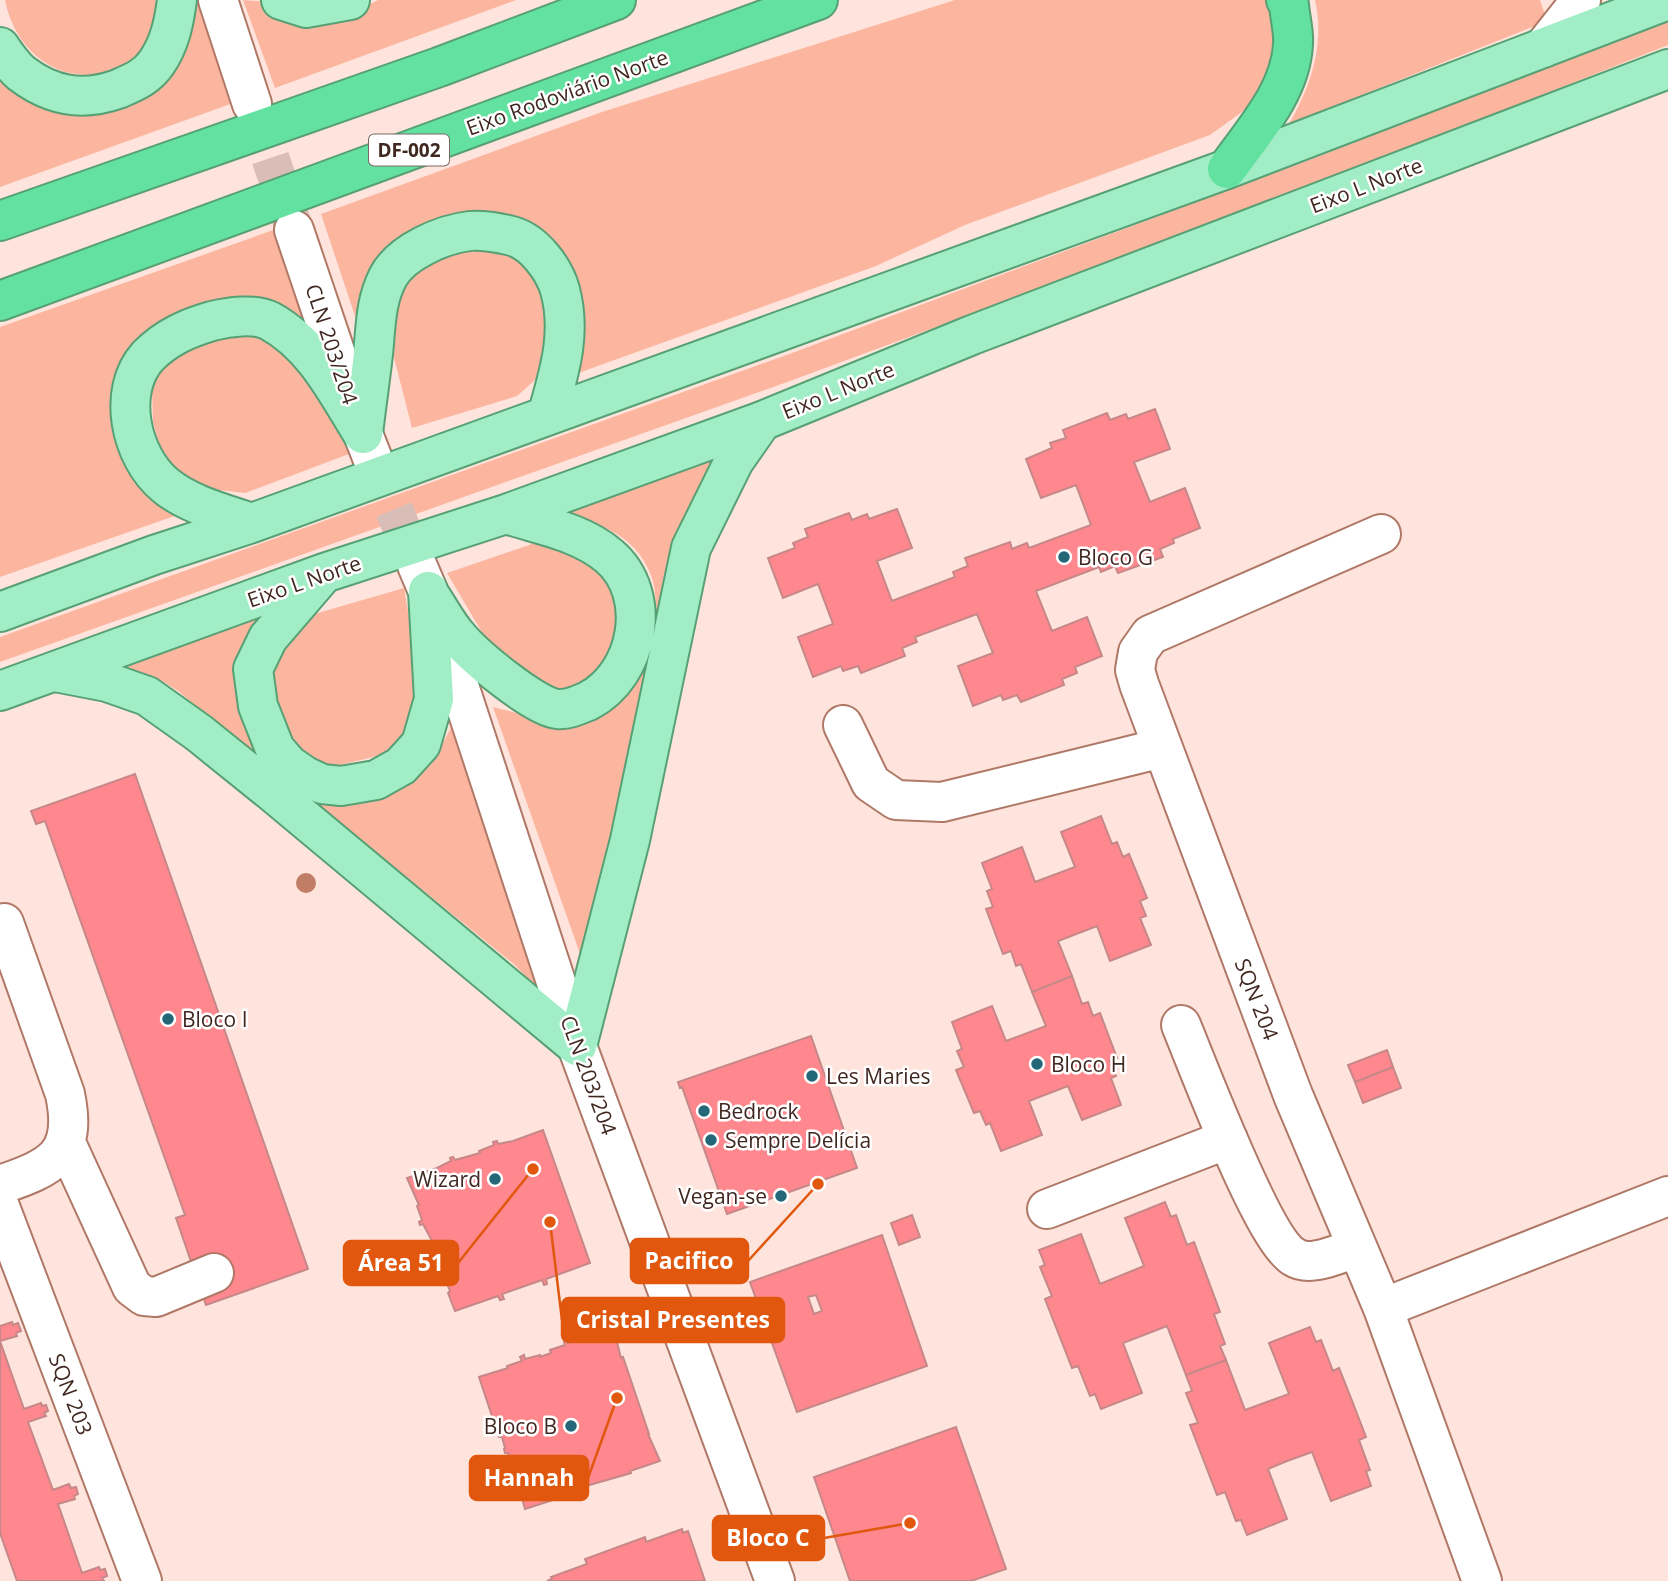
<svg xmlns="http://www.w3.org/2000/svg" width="1668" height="1581" font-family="'Open Sans',sans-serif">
  <rect width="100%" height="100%" fill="#fee4dc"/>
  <path fill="#fcb6a0" d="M 5,0 L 167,0 C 166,16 159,25 151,39 C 147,44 143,52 139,56 C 130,65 116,70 105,73 C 55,84 14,48 5,0 Z
    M 197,0 L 202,0 L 236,102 L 0,187 L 0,60 L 73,103 L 190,29 Z
    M 243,0 L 361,9 L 378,0 L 516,0 L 275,88 Z
    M 955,0 L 1274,0 L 1278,48 L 1262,91 L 1242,112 L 1210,135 L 965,225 L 876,266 L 570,376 L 581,308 L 459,216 L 359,328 L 321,214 L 602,112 Z
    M 1315,0 L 1540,0 L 1547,21 L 1289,124 C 1311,86 1325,44 1315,0 Z
    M 1668,16 L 1668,45 L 1266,205 L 790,381 L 0,662 L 0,637 L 792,353 L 1325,154 Z
    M 279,228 L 307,323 L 292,314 L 244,298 L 231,297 L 194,305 L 179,313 L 127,385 L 186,512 L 0,577 L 0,327 Z
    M 469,246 L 508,254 L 534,275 L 550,309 L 544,365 L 534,381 L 517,396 L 412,428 L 390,342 L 396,290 L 407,273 Z
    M 206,330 L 277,338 L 357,451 L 245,493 L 211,489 L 196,483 L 184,475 L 172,464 L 159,444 L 153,422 L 152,390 L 160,369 Z
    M 741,442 L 714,467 L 591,985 L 493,707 L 528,716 L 653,638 C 655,618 658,597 652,578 C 636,531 589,517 545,515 Z
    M 553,540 L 608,565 L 624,632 L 594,679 L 566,691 L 536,689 L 497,658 L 447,573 L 535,543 Z
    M 404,588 L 425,711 L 390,753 L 319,770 L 292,756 L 268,675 L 278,640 L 311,615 Z
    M 277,609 L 257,636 L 291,772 L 426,766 L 443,743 L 456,718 L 557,1011 L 515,965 L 178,691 C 155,675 140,670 113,667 Z"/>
  <path fill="#fe888d" stroke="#c68788" stroke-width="2" fill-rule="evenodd" d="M 1155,409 L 1170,449 L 1134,462 L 1150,502 L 1185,488 L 1200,528 L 1173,539 L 1174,543 L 1160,549 L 1163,557 L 1118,573 L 1115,566 L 1101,572 L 1099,567 L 1036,591 L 1052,631 L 1087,617 L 1102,656 L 1075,667 L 1077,673 L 1062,679 L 1064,685 L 1021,702 L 1017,695 L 1003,700 L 1001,695 L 973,706 L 958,666 L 993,653 L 977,614 L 915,637 L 917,642 L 902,648 L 905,656 L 861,673 L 858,666 L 843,671 L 841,666 L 813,677 L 798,637 L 833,624 L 818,584 L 783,598 L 768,558 L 795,548 L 793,543 L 808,537 L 805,529 L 849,513 L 852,520 L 867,514 L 869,519 L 897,509 L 912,548 L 877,561 L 892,601 L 955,577 L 953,572 L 968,566 L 965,558 L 1010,542 L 1012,549 L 1027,543 L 1029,548 L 1091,525 L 1076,485 L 1041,498 L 1026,459 L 1052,448 L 1050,443 L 1066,438 L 1063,430 L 1107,413 L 1110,420 L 1126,414 L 1128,419 Z
    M 135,774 L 308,1269 L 206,1305 L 176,1218 L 185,1215 L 45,821 L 36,824 L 31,811 Z
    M 1101,816 L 1112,844 L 1117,842 L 1123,857 L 1129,854 L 1147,898 L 1140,901 L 1146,916 L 1140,918 L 1151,945 L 1110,961 L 1097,926 L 1058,941 L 1072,976 L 1032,992 L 1021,964 L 1016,966 L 1011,951 L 1003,954 L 986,909 L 993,907 L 987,891 L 992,889 L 982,863 L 1022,847 L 1035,882 L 1075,867 L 1061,832 Z
    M 1072,976 L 1082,1004 L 1088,1002 L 1093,1016 L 1100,1013 L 1117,1058 L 1110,1061 L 1116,1076 L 1111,1078 L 1121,1105 L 1082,1120 L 1068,1086 L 1029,1101 L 1042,1135 L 1001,1151 L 990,1123 L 986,1125 L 980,1111 L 974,1113 L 956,1070 L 964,1067 L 957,1051 L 962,1049 L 952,1022 L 992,1006 L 1006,1041 L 1046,1026 L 1032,992 Z
    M 811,1036 L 857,1168 L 727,1214 L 682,1087 L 680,1088 L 678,1082 Z
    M 1387,1050 L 1393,1067 L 1355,1082 L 1348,1065 Z
    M 1393,1067 L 1401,1088 L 1363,1103 L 1355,1082 Z
    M 543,1130 L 590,1263 L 546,1279 L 547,1284 L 544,1285 L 542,1280 L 502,1294 L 504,1299 L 500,1300 L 498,1296 L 455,1311 L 448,1293 L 450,1291 L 446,1281 L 445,1282 L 439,1267 L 436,1269 L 435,1265 L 438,1264 L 431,1239 L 423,1224 L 420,1225 L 419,1222 L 422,1220 L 417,1206 L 419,1205 L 407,1178 L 437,1168 L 451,1161 L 450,1158 L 453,1157 L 455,1160 L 480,1153 L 479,1151 L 494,1145 L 493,1142 L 497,1141 L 498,1144 L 513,1141 Z
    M 1165,1202 L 1171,1217 L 1176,1215 L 1187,1245 L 1194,1242 L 1220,1312 L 1214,1314 L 1225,1344 L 1220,1346 L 1226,1360 L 1186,1375 L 1167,1326 L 1123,1343 L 1142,1393 L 1101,1409 L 1095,1394 L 1090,1396 L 1078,1366 L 1072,1368 L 1045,1299 L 1052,1296 L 1040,1267 L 1045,1265 L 1039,1250 L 1081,1234 L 1100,1284 L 1144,1266 L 1125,1218 Z
    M 912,1215 L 920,1237 L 899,1245 L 891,1223 Z
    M 882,1235 L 927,1366 L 797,1412 L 750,1282 ZM 816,1295 L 822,1311 L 814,1314 L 808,1297 Z
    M 12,1322 L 13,1325 L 18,1323 L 21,1331 L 16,1333 L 17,1336 L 0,1341 L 24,1409 L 41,1403 L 42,1406 L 46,1405 L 48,1411 L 44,1413 L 46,1416 L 28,1422 L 53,1490 L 69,1484 L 71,1488 L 76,1487 L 78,1494 L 74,1496 L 75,1499 L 58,1504 L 82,1573 L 99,1567 L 100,1570 L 105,1569 L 107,1576 L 102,1578 L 104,1581 L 17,1581 L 0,1533 L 0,1326 Z
    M 1310,1327 L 1316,1342 L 1321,1340 L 1333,1371 L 1339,1368 L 1351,1398 L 1366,1437 L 1359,1440 L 1370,1470 L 1366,1471 L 1371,1486 L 1331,1501 L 1312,1452 L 1287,1461 L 1268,1469 L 1287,1519 L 1247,1535 L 1241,1520 L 1236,1521 L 1225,1492 L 1217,1495 L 1190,1425 L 1198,1423 L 1186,1393 L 1192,1391 L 1186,1375 L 1226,1360 L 1245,1410 L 1289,1394 L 1269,1343 Z
    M 614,1330 L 621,1358 L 623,1357 L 649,1434 L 648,1434 L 660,1461 L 630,1471 L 631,1473 L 586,1486 L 587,1489 L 525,1509 L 517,1480 L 515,1481 L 510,1466 L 507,1467 L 505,1464 L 511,1462 L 508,1453 L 505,1453 L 504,1449 L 505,1448 L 502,1437 L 499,1437 L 479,1377 L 508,1368 L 507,1366 L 522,1361 L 520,1357 L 524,1355 L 525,1359 L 540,1355 L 540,1357 L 551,1353 L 550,1350 L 565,1345 L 564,1342 L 567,1341 L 568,1343 L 583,1338 L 584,1340 Z
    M 956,1427 L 1006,1569 L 971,1581 L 850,1581 L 814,1477 Z
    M 682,1529 L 683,1533 L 688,1531 L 705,1581 L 547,1581 L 552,1579 L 551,1577 L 587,1564 L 585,1559 L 645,1537 L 646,1542 Z"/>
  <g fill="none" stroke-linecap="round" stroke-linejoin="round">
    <path stroke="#d8beb7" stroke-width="38" stroke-dasharray="38 19" stroke-linecap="butt" d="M 252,104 L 294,228
      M 372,457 L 417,565"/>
    <defs>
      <path id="minor" d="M 218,0 L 252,104
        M 1543,48 L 1581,0
        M 294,230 L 363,434 L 372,457
        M 1381,534 L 1150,635 L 1138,652 L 1135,670 L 1139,684 L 1293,1095 L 1383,1308 L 1482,1581
        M 417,565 L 428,591 L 577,1046 L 775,1581
        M 843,725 L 871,783 L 896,800 L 942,802 L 1162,748
        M 1181,1025 C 1198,1066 1263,1239 1294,1257 C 1311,1268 1339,1253 1356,1248
        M 66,1143 L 132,1287 L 144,1296 L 156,1297 L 214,1273
        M 0,1185 C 52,1167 78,1156 65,1094 L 4,923
        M 0,1207 L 142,1581
        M 1047,1209 L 1228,1139
        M 1383,1308 L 1668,1196"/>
      <path id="major" d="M 281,0 L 306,8 L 350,0
        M 0,47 C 6,56 13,66 21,73 C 51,96 82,102 118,89 C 134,82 147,77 157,62 C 170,43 174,22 177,0
        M 363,434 C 366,407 370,381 373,354 C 376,327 375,302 388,277 C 401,252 443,234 470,231 C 481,230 500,233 512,236 C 534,242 554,269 560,290 C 572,334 559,373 547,416
        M 252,523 C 225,514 187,504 165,485 C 131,457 116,391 148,356 C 167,337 188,328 212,321 C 228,317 255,313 270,321 C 315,346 336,391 363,434
        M 323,574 L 268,638 L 253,669 L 258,706 L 275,749 L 289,765 L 305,776 L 322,784 L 341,786 L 376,780 L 401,766 L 421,744 L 434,699 L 428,591
        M 429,594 C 439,608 447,625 459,638 C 475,657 534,706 557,709 C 569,710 578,705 588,701 C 639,675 654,594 609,556 C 581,532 540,525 506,514
        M 0,612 L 154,555 L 252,523 L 1227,169 L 1668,0
        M 55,672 L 107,682 L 147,696 L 199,733 L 271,791 L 577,1046 L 630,840 L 691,548 L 734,461 L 762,421
        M 0,691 L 324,573 L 506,514 L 762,421 L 972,335 L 1668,69"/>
      <path id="highway" d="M 1227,169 C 1254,131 1291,91 1293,44 C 1294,31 1290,18 1289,5 L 1286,0
        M 0,221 L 439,67 L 616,0
        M 0,301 L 818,0"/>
    </defs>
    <use href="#minor" stroke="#b07866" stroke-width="42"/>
    <use href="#major" stroke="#57a074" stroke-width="42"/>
    <use href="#highway" stroke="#57a074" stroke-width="42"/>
    <use href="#minor" stroke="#fff" stroke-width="38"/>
    <use href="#major" stroke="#a1edc6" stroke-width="38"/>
    <use href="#highway" stroke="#63e1a0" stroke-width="38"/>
  </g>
  <circle fill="#bf7e65" cx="306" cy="883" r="10"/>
  <g fill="#236778" stroke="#fff" stroke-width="2.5">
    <circle cx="1064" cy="557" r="7"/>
    <circle cx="168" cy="1019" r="7"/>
    <circle cx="1037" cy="1064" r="7"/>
    <circle cx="812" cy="1076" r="7"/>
    <circle cx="704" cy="1111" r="7"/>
    <circle cx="711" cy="1140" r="7"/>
    <circle cx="495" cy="1179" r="7"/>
    <circle cx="781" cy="1196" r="7"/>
    <circle cx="571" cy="1426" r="7"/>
  </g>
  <g text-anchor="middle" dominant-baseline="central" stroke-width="5" stroke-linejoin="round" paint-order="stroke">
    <rect fill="#fff" stroke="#796864" stroke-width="2" x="369" y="134.5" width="80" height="31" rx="5"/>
    <g font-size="19" font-weight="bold" fill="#402821">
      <text x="409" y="150">DF-002</text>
    </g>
    <g font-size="21" fill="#402821" stroke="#fff">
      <text transform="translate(567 92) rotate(-20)">Eixo Rodoviário Norte</text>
      <text transform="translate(1366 185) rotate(-21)">Eixo L Norte</text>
      <text transform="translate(332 344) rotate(72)">CLN 203/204</text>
      <text transform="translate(838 390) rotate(-22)">Eixo L Norte</text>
      <text transform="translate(304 581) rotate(-19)">Eixo L Norte</text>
      <text transform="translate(1257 999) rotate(69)">SQN 204</text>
      <text transform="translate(589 1075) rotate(70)">CLN 203/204</text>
      <text transform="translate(71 1394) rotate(69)">SQN 203</text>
    </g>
    <g font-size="21" fill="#402821" stroke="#fff" text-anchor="start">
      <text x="1078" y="557">Bloco G</text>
      <text x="182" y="1019">Bloco I</text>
      <text x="1051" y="1064">Bloco H</text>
      <text x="826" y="1076">Les Maries</text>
      <text x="718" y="1111">Bedrock</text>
      <text x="725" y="1140">Sempre Delícia</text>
      <text x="481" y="1179" text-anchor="end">Wizard</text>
      <text x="767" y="1196" text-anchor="end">Vegan-se</text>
      <text x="557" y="1426" text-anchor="end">Bloco B</text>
    </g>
  </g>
  <path fill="none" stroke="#e0570d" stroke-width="2.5" d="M818 1184L748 1261M533 1169L458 1263M550 1222L562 1320M617 1398L588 1478M910 1523L824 1538"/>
  <g fill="#e0570d" stroke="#fff" stroke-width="2.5">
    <circle cx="818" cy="1184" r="7"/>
    <circle cx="533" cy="1169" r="7"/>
    <circle cx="550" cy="1222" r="7"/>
    <circle cx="617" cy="1398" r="7"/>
    <circle cx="910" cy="1523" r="7"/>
  </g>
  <g fill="#e0570d" stroke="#e0570d" stroke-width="2.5">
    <rect x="631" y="1239" width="117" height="44" rx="7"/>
    <rect x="344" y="1241" width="114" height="44" rx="7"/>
    <rect x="562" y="1298" width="222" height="44" rx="7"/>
    <rect x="470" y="1456" width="118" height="44" rx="7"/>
    <rect x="713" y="1516" width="111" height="44" rx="7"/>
  </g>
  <g font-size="23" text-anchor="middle" font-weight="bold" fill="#fff">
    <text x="689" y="1269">Pacifico</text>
    <text x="401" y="1271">Área 51</text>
    <text x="673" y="1328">Cristal Presentes</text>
    <text x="529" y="1486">Hannah</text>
    <text x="768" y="1546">Bloco C</text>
  </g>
</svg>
